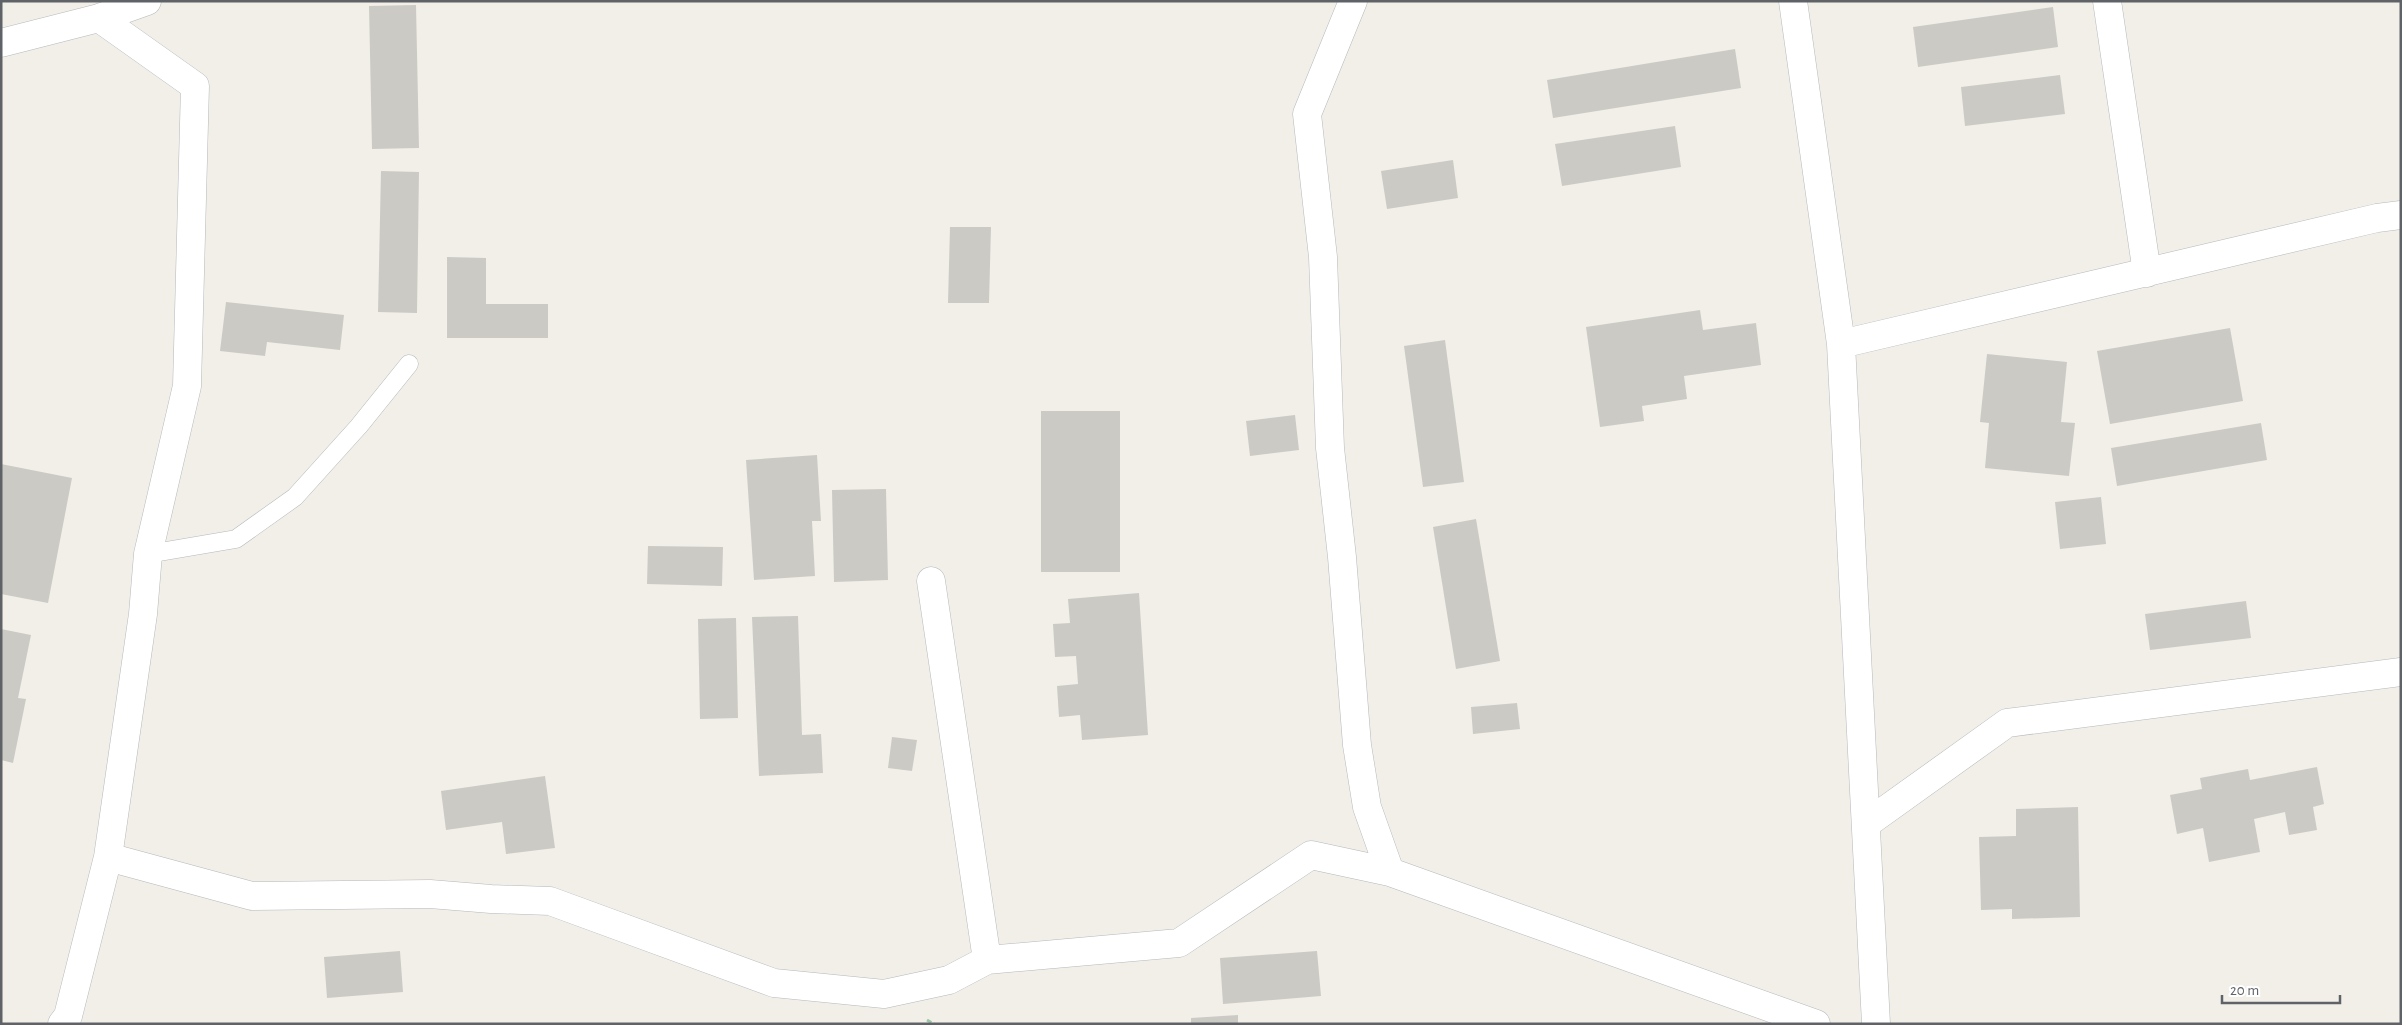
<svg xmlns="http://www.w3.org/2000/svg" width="2402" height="1025" font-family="'Alegreya Sans',sans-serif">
  <rect width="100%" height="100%" fill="#f1efe8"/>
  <path fill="#cccac5" d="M 416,5 L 419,148 L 372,149 L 369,6 Z
    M 2053,7 L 2058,47 L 1918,67 L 1913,27 Z
    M 1735,49 L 1741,88 L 1553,118 L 1547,80 Z
    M 2060,75 L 2065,114 L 1965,126 L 1961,87 Z
    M 1675,126 L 1681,167 L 1562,186 L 1555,144 Z
    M 1453,160 L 1458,198 L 1387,209 L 1381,171 Z
    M 381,171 L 419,172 L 417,313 L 378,312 Z
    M 950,227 L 991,227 L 989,303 L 948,303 Z
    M 447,257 L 486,258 L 486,304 L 548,304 L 548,338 L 447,338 Z
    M 226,302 L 344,315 L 340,350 L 267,342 L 265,356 L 220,351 Z
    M 1700,310 L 1703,330 L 1756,323 L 1761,365 L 1684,376 L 1687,399 L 1642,406 L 1644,421 L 1600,427 L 1586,327 Z
    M 2230,328 L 2243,401 L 2110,424 L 2097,351 Z
    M 1445,340 L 1464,482 L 1423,487 L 1404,346 Z
    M 1987,354 L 2067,362 L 2061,422 L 2075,423 L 2069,476 L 1985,468 L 1989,423 L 1980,422 Z
    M 1041,411 L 1120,411 L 1120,572 L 1041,572 Z
    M 1295,415 L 1299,450 L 1250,456 L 1246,421 Z
    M 2261,423 L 2267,460 L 2117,486 L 2111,448 Z
    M 817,455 L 821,521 L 812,521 L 815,576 L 754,580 L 746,460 Z
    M 1,464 L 72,478 L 48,603 L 1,594 Z
    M 886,489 L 888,580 L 834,582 L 832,490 Z
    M 2101,497 L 2106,544 L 2060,549 L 2055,502 Z
    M 1476,519 L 1500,661 L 1456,669 L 1433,527 Z
    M 648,546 L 723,547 L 722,586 L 647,584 Z
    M 1139,593 L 1148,735 L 1082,740 L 1080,715 L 1059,717 L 1057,686 L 1078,684 L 1076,656 L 1055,657 L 1053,624 L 1070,623 L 1068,599 Z
    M 2246,601 L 2251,638 L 2150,650 L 2145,614 Z
    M 798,616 L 802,735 L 821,734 L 823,773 L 759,776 L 752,617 Z
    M 736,618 L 738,718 L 700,719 L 698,619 Z
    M 1,629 L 31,635 L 18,698 L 26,699 L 13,763 L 1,760 Z
    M 1517,703 L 1520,729 L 1473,734 L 1471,707 Z
    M 892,737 L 917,740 L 912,771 L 888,768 Z
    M 2317,767 L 2324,804 L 2313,807 L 2317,830 L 2289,835 L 2285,812 L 2254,819 L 2260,852 L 2209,862 L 2203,828 L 2177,834 L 2170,795 L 2202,789 L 2200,778 L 2248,769 L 2250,780 Z
    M 545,776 L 555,848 L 506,854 L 502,822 L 446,830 L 441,791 Z
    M 2078,807 L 2080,917 L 2012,919 L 2012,909 L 1981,910 L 1979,837 L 2016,836 L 2016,809 Z
    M 400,951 L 403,992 L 327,998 L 324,957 Z
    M 1317,951 L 1321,996 L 1223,1004 L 1220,958 Z
    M 1238,1015 L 1238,1024 L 1191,1024 L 1191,1018 Z"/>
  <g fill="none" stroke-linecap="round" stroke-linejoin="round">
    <defs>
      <path id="lane" d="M 148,554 L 236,539 L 295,497 L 359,426 L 409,364"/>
      <path id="street" d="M 1353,1 L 1307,114 L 1323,257 L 1330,448 L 1342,557 L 1357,745 L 1367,807 L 1390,872
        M 1793,1 L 1841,344 L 1876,1024
        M 2107,1 L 2147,273
        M 99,18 L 195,86 L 187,386 L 148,554 L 143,614 L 108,857
        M 1,43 L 99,18 L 147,1
        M 1841,344 L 2377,218 L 2401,215
        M 931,581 L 987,960
        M 1866,824 L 2007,723 L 2401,672
        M 62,1024 L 68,1016 L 108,857 L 252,896 L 430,894 L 491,899 L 550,901 L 774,983 L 884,994 L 949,980 L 987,960 L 1179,943 L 1311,855 L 1390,872 L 1816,1024"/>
    </defs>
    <use href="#lane" stroke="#b5b8bc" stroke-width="19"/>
    <use href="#street" stroke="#b5b8bc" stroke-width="29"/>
    <path stroke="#9cc7a9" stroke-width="3" stroke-dasharray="5 2.5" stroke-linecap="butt" d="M 927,1020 L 934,1024"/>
    <use href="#lane" stroke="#fff" stroke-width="18"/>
    <use href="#street" stroke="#fff" stroke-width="28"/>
  </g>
  <rect width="2402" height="1025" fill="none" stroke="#5f6368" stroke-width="5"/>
  <path d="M2222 995v8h118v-8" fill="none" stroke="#5f6368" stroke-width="2.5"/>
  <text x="2230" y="995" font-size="15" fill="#5f6368" stroke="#ffffff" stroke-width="4" paint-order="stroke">20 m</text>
</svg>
